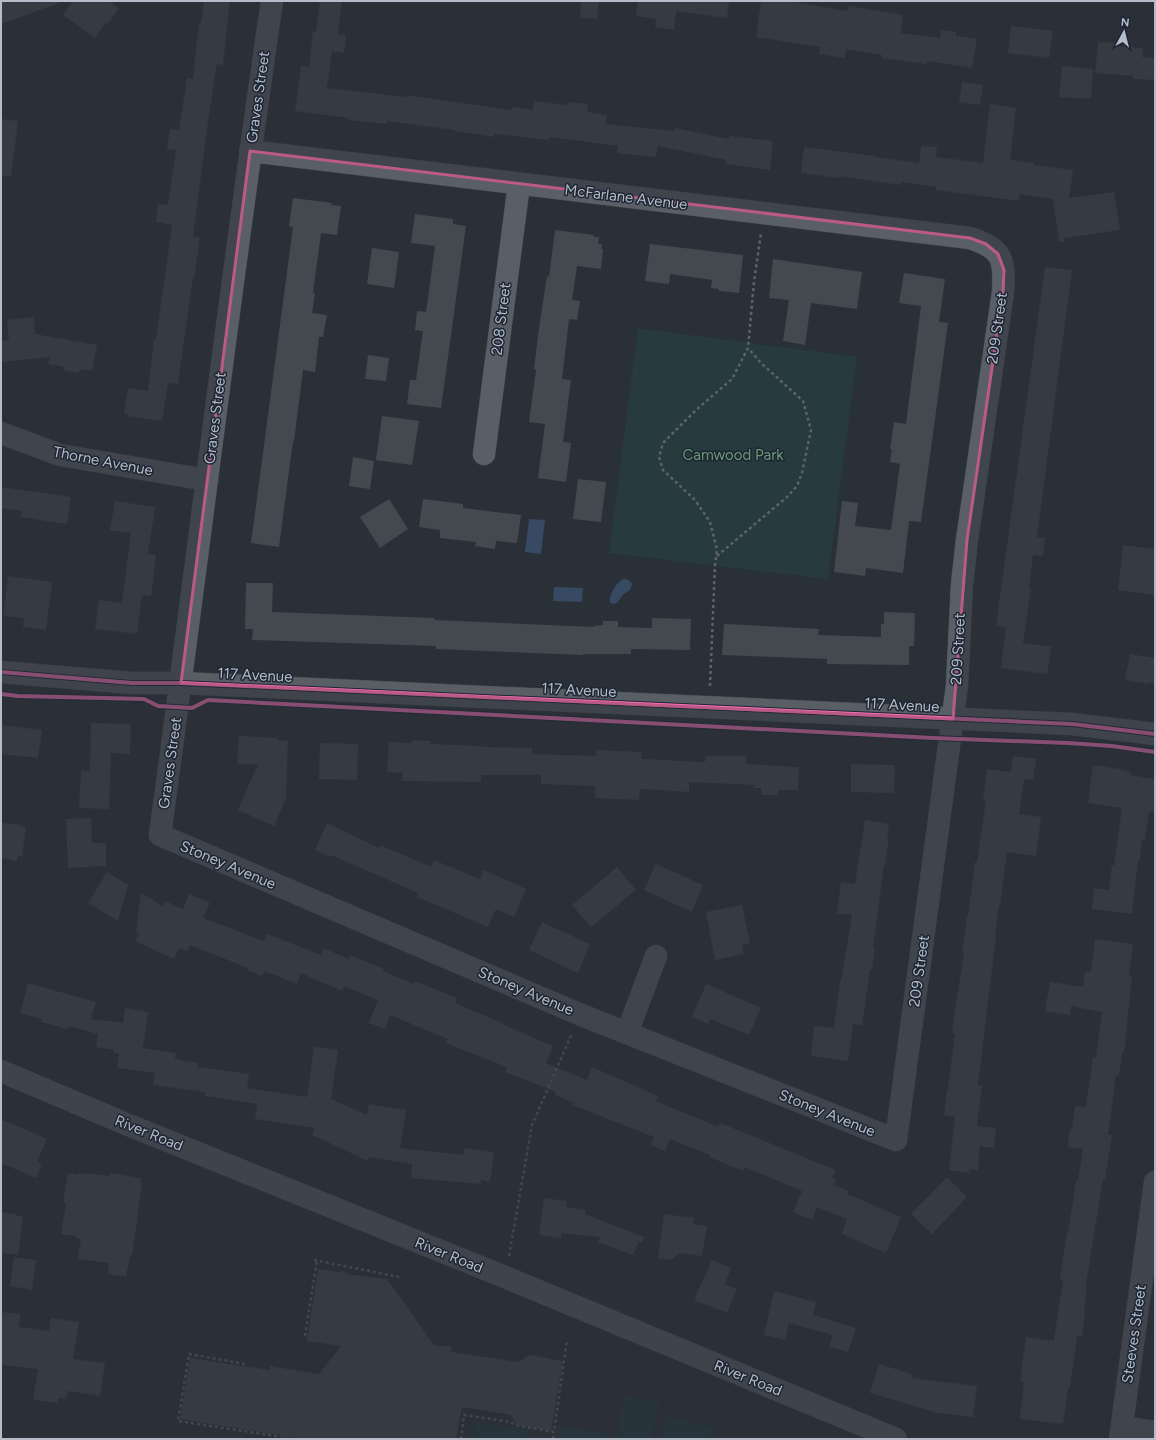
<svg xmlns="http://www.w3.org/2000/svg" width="1156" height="1440" font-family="Figtree,sans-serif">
  <rect width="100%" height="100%" fill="#2a3038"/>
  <path fill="#273a3e" d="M 638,328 L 857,357 L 828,579 L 609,553 Z
    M 624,1396 L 660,1403 L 650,1439 L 617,1439 Z
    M 667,1418 L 713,1427 L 710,1439 L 663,1439 Z
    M 475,1421 L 528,1430 L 526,1439 L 473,1439 Z
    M 558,1426 L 610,1434 L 609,1439 L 556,1439 Z"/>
  <path fill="#384963" d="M 529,519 L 545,520 L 541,554 L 525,552 Z
    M 624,579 C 628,579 630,581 632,584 L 630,590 C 628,591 626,592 624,594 C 618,599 619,606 610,603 C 609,595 616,582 624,579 Z
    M 554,587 L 583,588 L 582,602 L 553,601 Z"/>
  <path fill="#444950" d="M 1,1 L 58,1 L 59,3 L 1,24 Z
    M 73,1 L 109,1 L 119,8 L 108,24 L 106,22 L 95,38 L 63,15 Z
    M 204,1 L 230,1 L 223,65 L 217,64 L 208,121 L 193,237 L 200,238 L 194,278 L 193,277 L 178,384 L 168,383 L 162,421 L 128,416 L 128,414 L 124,414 L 128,388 L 148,391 L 154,339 L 156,339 L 172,225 L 156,222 L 158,204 L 168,205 L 176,150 L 167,149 L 170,129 L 179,130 L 187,78 L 193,79 L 199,23 L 201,23 Z
    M 320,1 L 342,1 L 338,34 L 346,35 L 344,53 L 332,51 L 327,88 L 406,97 L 406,95 L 512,110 L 512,107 L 533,110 L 534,101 L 568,105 L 568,102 L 588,104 L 587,112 L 607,115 L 606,124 L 674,131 L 675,128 L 729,139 L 729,136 L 773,141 L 770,170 L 726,164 L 726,160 L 658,146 L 656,157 L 617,153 L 618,146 L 550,137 L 549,140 L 494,134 L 494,137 L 455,131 L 455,130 L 387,121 L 386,124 L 348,120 L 348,118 L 295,111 L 301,66 L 309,67 L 313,31 L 316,32 Z
    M 581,1 L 599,1 L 597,19 L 580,18 Z
    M 638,1 L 729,1 L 727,18 L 676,11 L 674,30 L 655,27 L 656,19 L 636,16 Z
    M 761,1 L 787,1 L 848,11 L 849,6 L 903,15 L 901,33 L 940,38 L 941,30 L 956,32 L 956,36 L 977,39 L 972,68 L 927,61 L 927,64 L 882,58 L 882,55 L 846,49 L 845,58 L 819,54 L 820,47 L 756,37 Z
    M 1011,26 L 1053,31 L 1049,58 L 1008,53 Z
    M 1098,42 L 1116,43 L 1115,46 L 1143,48 L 1142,57 L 1155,58 L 1155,80 L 1133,79 L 1133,76 L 1095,73 Z
    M 1062,66 L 1093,69 L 1091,99 L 1059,97 Z
    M 962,82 L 983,85 L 980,105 L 959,102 Z
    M 990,104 L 1016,108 L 1010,160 L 1034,163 L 1034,165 L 1073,170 L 1069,198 L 1114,192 L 1120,230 L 1064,238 L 1064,242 L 1059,242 L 1053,199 L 1019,194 L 1019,201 L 936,190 L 936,187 L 902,182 L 901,185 L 840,176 L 840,178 L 801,173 L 804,147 L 875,156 L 875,157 L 919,163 L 921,146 L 937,147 L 936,157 L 983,163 Z
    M 1,119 L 18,121 L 11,176 L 1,176 Z
    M 293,198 L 332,203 L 331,205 L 341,206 L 337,235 L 321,233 L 313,293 L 315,293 L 312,313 L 327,315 L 323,337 L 319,337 L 315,372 L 303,370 L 294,441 L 293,441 L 279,547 L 251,543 L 293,227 L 289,226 Z
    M 415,214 L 453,219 L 453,224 L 466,226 L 441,408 L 407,404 L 410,380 L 416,380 L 423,331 L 415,330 L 417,311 L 426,312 L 435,246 L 411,243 Z
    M 555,230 L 594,235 L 593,237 L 599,237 L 598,244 L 602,244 L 601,249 L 603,249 L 601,269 L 577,266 L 572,300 L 580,301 L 577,320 L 569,319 L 562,379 L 571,380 L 563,442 L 571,443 L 566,482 L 538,478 L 545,424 L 529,422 L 536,370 L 534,369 L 539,328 L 547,276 L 549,277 Z
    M 650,244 L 743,255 L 739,293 L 719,291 L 719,289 L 711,288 L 712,280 L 670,274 L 669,284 L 645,281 Z
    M 372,248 L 399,252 L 394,288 L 367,284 Z
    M 773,259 L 862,272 L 857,309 L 811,303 L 805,345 L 783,341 L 789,300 L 769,298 Z
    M 1045,267 L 1072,270 L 1037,537 L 1045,538 L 1043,556 L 1033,555 L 1029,588 L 1031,588 L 1023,643 L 1051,647 L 1047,674 L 1001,668 L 1006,627 L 996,626 Z
    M 904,273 L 945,279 L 939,322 L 948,323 L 921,522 L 909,521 L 903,573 L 866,568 L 865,576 L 834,572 L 842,501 L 858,503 L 855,526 L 891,530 L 900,464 L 890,462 L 892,449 L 890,449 L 894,422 L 906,424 L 921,306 L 899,303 Z
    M 34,317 L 35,334 L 97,345 L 92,371 L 80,369 L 79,373 L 63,370 L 64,367 L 48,364 L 50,357 L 1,362 L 1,341 L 9,340 L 7,320 Z
    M 368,355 L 389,358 L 386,381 L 365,379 Z
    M 382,416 L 419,421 L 412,465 L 376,460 Z
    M 353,457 L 374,461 L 370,489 L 349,486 Z
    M 578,479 L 606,482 L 601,522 L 573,519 Z
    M 1,487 L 71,497 L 67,524 L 21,517 L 22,511 L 1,508 Z
    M 389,499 L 408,529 L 380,548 L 360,517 Z
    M 423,499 L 463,504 L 463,508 L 521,515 L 517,543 L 496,541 L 495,549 L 475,546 L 476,542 L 440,538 L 440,530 L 419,527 Z
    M 115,501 L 155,507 L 148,554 L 156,555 L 151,596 L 142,595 L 137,634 L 95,629 L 99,600 L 122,603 L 131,533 L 110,530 Z
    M 1123,545 L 1155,549 L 1155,595 L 1118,590 Z
    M 8,576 L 52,582 L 46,630 L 23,627 L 24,618 L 3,616 Z
    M 246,583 L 273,583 L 272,612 L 434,618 L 434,620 L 594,627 L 594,626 L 603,625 L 603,621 L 618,621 L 618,627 L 652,628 L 652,618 L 691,619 L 690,650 L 631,649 L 631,654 L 583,654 L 583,655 L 436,649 L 436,646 L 252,640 L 253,629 L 245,629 Z
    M 884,612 L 915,613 L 914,646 L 909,646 L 909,665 L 827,664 L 827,659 L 722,655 L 724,624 L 819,629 L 818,635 L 881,637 L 881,624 L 884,624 Z
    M 1130,654 L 1155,658 L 1155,683 L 1149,682 L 1149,684 L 1125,680 Z
    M 91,723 L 131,724 L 130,754 L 111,753 L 109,809 L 79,808 L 81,770 L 90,771 Z
    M 1,725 L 42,730 L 38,758 L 1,754 Z
    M 239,736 L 278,738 L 278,740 L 288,741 L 286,798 L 274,826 L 238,810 L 258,764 L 237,764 Z
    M 412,740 L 430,741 L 429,744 L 482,746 L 482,747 L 532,748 L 532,754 L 596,756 L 597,750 L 641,752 L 641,759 L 705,762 L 706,756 L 746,756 L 746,764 L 799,767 L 798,790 L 778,790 L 777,795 L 761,795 L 761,788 L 754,788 L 755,785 L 689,782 L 689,792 L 640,789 L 639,800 L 595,798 L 595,786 L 541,784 L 541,775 L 481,775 L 481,782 L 402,781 L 403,773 L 387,772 L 389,742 L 412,743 Z
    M 320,743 L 358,744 L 357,780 L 319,779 Z
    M 1013,756 L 1036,759 L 1033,780 L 1024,779 L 1019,814 L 1041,817 L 1036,856 L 1007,852 L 1000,905 L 999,905 L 995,935 L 996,936 L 978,1085 L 982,1085 L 977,1126 L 996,1128 L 994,1148 L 980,1146 L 978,1170 L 970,1169 L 969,1173 L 949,1170 L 955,1117 L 944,1115 L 947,1089 L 948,1090 L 955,1033 L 952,1033 L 954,1016 L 964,953 L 962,953 L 967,916 L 968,916 L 975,862 L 977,862 L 986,800 L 983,799 L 987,769 L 1011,772 Z
    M 851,764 L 895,765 L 894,793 L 851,792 Z
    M 1093,765 L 1120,769 L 1120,770 L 1130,772 L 1130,775 L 1155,779 L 1155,811 L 1151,811 L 1151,812 L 1149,812 L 1145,840 L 1142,840 L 1140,860 L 1138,860 L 1132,914 L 1092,909 L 1094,888 L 1109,890 L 1112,865 L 1114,866 L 1122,808 L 1088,803 Z
    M 91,818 L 92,843 L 106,843 L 106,866 L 68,868 L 66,819 Z
    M 865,820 L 889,824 L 887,837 L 889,838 L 885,865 L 884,865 L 873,949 L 875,950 L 872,970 L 870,970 L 862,1025 L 853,1024 L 848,1061 L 811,1056 L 814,1026 L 834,1028 L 840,981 L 841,981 L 852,915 L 837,913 L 841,882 L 855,884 Z
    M 1,823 L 21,825 L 21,827 L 26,827 L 22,856 L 18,856 L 17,861 L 1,858 Z
    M 327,823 L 379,848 L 380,845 L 431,867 L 434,860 L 480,879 L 484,870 L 526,889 L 514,917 L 496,909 L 488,927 L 417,897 L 418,893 L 331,855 L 330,857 L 315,850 Z
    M 656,864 L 703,885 L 692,912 L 644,890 Z
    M 617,867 L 636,890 L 591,927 L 572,905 Z
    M 107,872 L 128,885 L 118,921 L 88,903 Z
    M 141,893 L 163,906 L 165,901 L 183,909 L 189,894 L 210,903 L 203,918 L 264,941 L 267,934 L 321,955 L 323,948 L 349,959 L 350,955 L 384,969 L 383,971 L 414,984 L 415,981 L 457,998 L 455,1003 L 504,1024 L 504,1025 L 553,1046 L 546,1063 L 587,1080 L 592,1067 L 658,1096 L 656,1101 L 718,1127 L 720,1123 L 836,1170 L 832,1178 L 836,1180 L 834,1185 L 849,1191 L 847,1194 L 901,1217 L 886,1253 L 842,1234 L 847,1219 L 817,1207 L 812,1220 L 793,1212 L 802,1191 L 745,1167 L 743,1171 L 709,1157 L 710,1155 L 670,1139 L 665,1151 L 651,1145 L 654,1137 L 573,1105 L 574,1103 L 555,1095 L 556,1092 L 505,1072 L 507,1067 L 446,1043 L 448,1039 L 390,1015 L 385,1029 L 369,1023 L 378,1000 L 344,986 L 342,991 L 301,973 L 297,984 L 264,971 L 262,976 L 247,970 L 248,968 L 190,945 L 187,951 L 179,948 L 174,959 L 135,941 L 139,934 L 136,932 Z
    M 742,905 L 750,943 L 742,945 L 744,954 L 715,960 L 706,912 Z
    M 542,922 L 590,944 L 578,973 L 529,950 Z
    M 1095,939 L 1133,944 L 1129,975 L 1132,976 L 1124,1053 L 1122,1053 L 1119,1075 L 1116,1075 L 1108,1135 L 1112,1135 L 1105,1179 L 1103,1179 L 1085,1290 L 1087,1290 L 1084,1312 L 1085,1312 L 1082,1337 L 1077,1336 L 1070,1388 L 1068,1388 L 1063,1424 L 1020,1419 L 1024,1382 L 1020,1381 L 1026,1337 L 1050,1341 L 1050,1339 L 1054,1340 L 1063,1280 L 1060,1279 L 1067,1233 L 1068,1233 L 1076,1181 L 1078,1181 L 1083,1149 L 1068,1147 L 1070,1129 L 1072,1129 L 1075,1106 L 1086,1107 L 1093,1057 L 1096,1058 L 1102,1012 L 1071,1006 L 1070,1015 L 1045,1011 L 1050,982 L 1083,987 L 1085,971 L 1091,972 Z
    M 28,983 L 96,1002 L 91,1019 L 123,1023 L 125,1008 L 148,1012 L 143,1048 L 176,1053 L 175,1059 L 198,1063 L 197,1067 L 249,1074 L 247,1088 L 307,1097 L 314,1047 L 338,1050 L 331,1099 L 367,1115 L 369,1104 L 406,1110 L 400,1148 L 464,1155 L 464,1148 L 494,1152 L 490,1182 L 481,1180 L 481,1184 L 411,1178 L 412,1164 L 368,1157 L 368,1161 L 312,1135 L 315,1128 L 255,1119 L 257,1104 L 205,1096 L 205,1092 L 153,1085 L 155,1073 L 117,1068 L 119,1054 L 113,1053 L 114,1050 L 96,1047 L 98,1034 L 69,1026 L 68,1029 L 41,1022 L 42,1019 L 20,1013 Z
    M 706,984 L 761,1008 L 749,1035 L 711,1019 L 708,1024 L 692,1017 Z
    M 1,1119 L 47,1139 L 37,1162 L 42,1164 L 36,1178 L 1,1163 Z
    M 68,1173 L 77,1175 L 77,1173 L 85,1174 L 85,1173 L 110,1176 L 110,1173 L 141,1178 L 140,1182 L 142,1183 L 136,1227 L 132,1256 L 130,1255 L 126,1277 L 108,1274 L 109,1263 L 78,1259 L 81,1239 L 76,1238 L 76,1236 L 61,1234 L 66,1203 L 63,1203 Z
    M 947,1177 L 967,1197 L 932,1234 L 911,1214 Z
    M 544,1198 L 567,1201 L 566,1207 L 585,1210 L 585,1214 L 644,1237 L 642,1243 L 639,1242 L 633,1255 L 598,1242 L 600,1237 L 561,1233 L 561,1238 L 539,1235 Z
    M 1,1212 L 17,1214 L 17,1216 L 23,1216 L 18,1255 L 1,1253 Z
    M 664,1214 L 694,1218 L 693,1224 L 707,1226 L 702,1256 L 679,1253 L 671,1260 L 658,1258 Z
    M 14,1257 L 36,1260 L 32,1290 L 10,1286 Z
    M 712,1260 L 731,1268 L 725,1284 L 737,1289 L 727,1313 L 694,1300 Z
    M 318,1269 L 339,1272 L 344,1271 L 347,1274 L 387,1279 L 434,1345 L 452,1347 L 451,1352 L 519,1362 L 529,1355 L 563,1361 L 551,1431 L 517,1425 L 511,1415 L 462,1407 L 456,1439 L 302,1439 L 289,1437 L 283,1439 L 279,1435 L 180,1419 L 190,1358 L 270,1370 L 270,1366 L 319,1374 L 341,1346 L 307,1341 Z
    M 774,1291 L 816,1302 L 813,1315 L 856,1328 L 848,1352 L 829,1347 L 833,1335 L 789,1323 L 785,1340 L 764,1335 Z
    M 1,1312 L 20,1314 L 19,1327 L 49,1331 L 51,1318 L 79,1322 L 73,1359 L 105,1363 L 100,1396 L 68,1391 L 66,1399 L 58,1398 L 58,1403 L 33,1400 L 38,1369 L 1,1365 Z
    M 879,1364 L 912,1374 L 911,1378 L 977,1386 L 973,1417 L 938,1413 L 870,1393 Z"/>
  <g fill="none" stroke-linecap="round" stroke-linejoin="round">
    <defs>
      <path id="street" d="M 250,151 L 970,238 C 1003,249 1005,259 1003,292 L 967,540 L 962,584 L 957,686 L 896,1140 L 579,1014 L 160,835 C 198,557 231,279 272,1
        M 1,433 L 60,455 L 207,480
        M 484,454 L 519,184
        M 627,1033 L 656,956
        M 1122,1427 L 1155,1432
        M 1120,1439 L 1155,1182"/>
      <path id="secondary" d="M 1,672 L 132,683 L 181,683 L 1072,724 L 1155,734
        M 1,1071 L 126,1124 L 505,1277 L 896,1439"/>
    </defs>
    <use href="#street" stroke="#484c53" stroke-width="23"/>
    <use href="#secondary" stroke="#484c53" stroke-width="23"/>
    <path stroke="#5d636a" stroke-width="2.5" stroke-dasharray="3 3" stroke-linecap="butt" d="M 717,556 L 787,497 L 797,486 L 802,473 L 811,430 L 803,401 L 761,363 L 748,348
      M 710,686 L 715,565 L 717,550 L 710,522 L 695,500 L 663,470 L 659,457 L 663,443 L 696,410 L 732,379 L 748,348 L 754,282 L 761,233
      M 509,1256 L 532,1125 L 572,1033
      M 314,1260 L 399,1277
      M 305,1336 L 317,1260
      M 245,1364 L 189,1354 L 178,1421 L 276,1436 L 280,1439
      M 461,1439 L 464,1415 L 511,1422 L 514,1425 L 554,1432 L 567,1340
      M 553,1439 L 554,1432"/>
    <use href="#street" stroke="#5a5e66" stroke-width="22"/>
    <use href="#secondary" stroke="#595d64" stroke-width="22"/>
    <defs>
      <path id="cycleway" d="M 1,672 L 132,683 L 181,683 L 1072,724 L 1155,734
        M 1,694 L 18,696 L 144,699 L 158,706 L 192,708 L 208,700 L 933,738 L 1068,743 L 1112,746 L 1155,752"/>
    </defs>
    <use href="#cycleway" stroke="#1d2633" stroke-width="6"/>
    <use href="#cycleway" stroke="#fb73b8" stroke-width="4"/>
  </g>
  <path d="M0 0H1156V1440H0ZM 250,151 L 970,238 L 986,244 L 998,254 L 1004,270 L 1003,292 L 967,540 L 953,719 L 181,683 Z" fill="#2a3038" fill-opacity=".55" fill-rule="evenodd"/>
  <path fill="none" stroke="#bc5a87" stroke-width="3" stroke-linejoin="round" d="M 250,151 L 970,238 L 986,244 L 998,254 L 1004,270 L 1003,292 L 967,540 L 953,719 L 181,683 Z"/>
  <g text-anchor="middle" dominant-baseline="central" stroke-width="3" stroke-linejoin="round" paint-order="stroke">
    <g font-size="15" fill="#b4bcc9" stroke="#1d2633">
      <text transform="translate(258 97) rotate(-82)">Graves Street</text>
      <text transform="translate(626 197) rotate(7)">McFarlane Avenue</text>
      <text transform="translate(501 319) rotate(-83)">208 Street</text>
      <text transform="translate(997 328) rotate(-82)">209 Street</text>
      <text transform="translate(215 418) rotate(-83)">Graves Street</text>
      <text transform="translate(103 461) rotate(11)">Thorne Avenue</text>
      <text transform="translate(958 649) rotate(-87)">209 Street</text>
      <text transform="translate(255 675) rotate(3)">117 Avenue</text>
      <text transform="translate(579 690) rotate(3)">117 Avenue</text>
      <text transform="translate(902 705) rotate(3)">117 Avenue</text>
      <text transform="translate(170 763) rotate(-82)">Graves Street</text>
      <text transform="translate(228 865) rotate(23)">Stoney Avenue</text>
      <text transform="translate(919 971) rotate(-82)">209 Street</text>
      <text transform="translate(526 991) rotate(23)">Stoney Avenue</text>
      <text transform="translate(827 1113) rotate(22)">Stoney Avenue</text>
      <text transform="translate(149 1133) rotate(22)">River Road</text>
      <text transform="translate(449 1255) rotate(22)">River Road</text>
      <text transform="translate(1134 1334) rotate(-82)">Steeves Street</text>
      <text transform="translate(748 1378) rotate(22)">River Road</text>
    </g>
    <g font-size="15" fill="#6b9a76" stroke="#1d2633">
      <text x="733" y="455">Camwood Park</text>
    </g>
  </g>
  <rect width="1156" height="1440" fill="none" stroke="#b4bcc9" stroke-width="4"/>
  <g transform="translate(1124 32) rotate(7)" stroke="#1d2633" stroke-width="3" paint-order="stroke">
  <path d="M0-3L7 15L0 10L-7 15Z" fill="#b4bcc9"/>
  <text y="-6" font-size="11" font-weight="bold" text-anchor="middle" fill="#b4bcc9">N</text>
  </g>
</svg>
